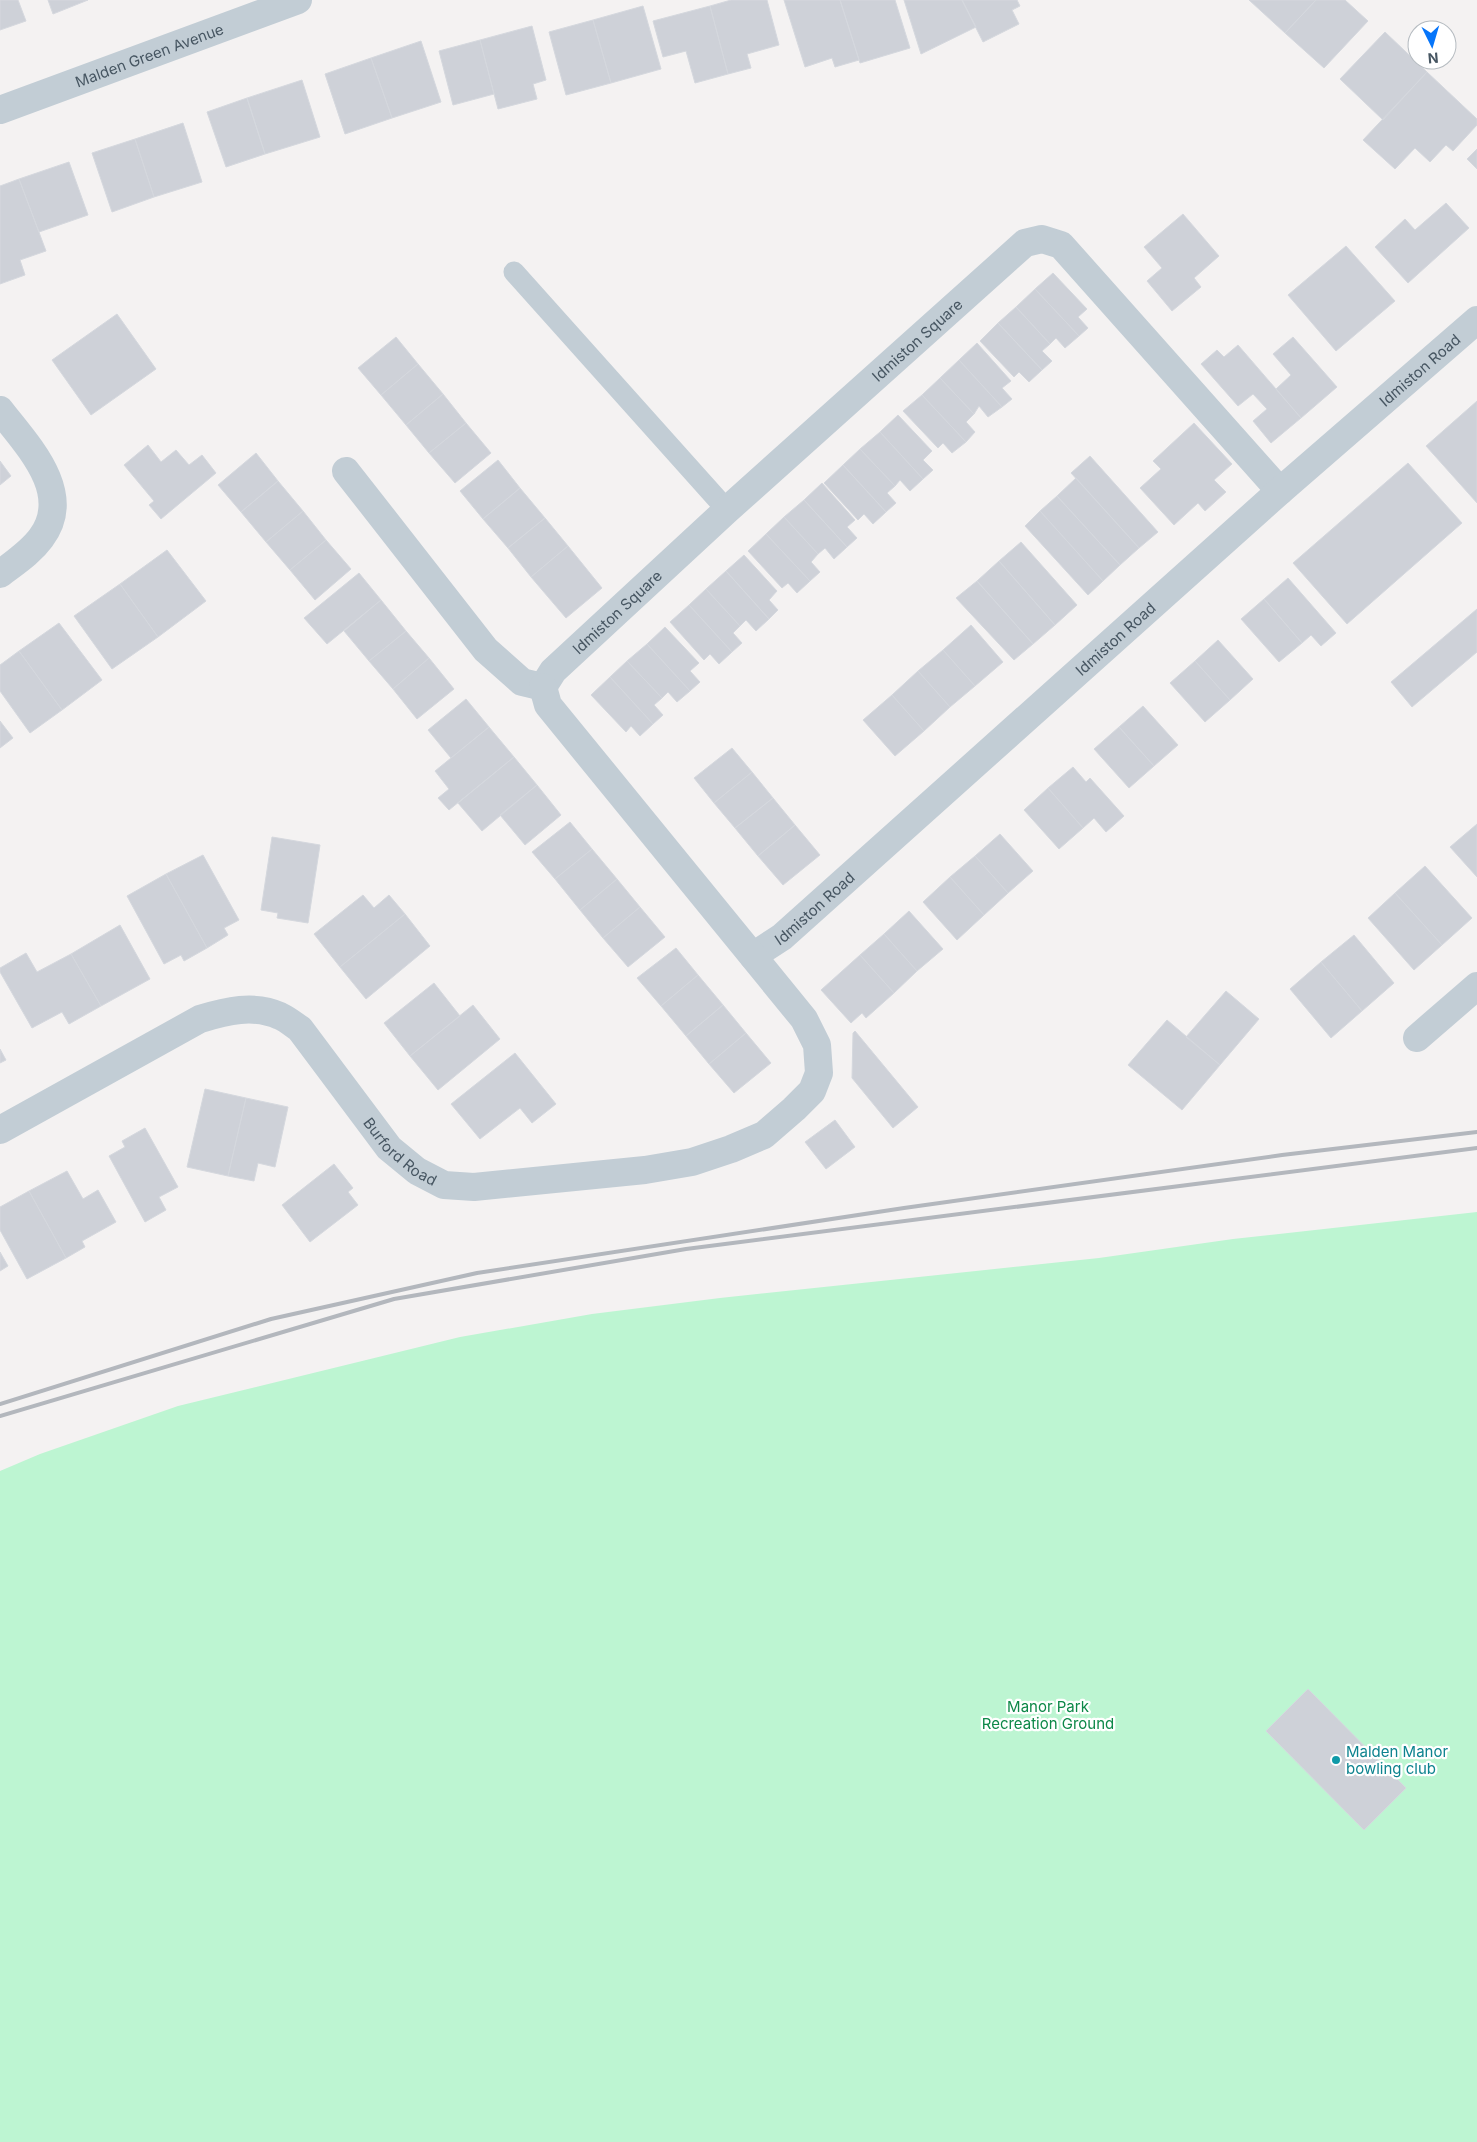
<svg xmlns="http://www.w3.org/2000/svg" width="1477" height="2142" font-family="Inter,sans-serif">
  <rect width="100%" height="100%" fill="#f4f2f2"/>
  <path fill="#bdf5d2" d="M 1477,1212 L 1477,2142 L 0,2142 L 0,1471 L 40,1454 L 178,1406 L 460,1337 L 592,1314 L 720,1298 L 1099,1258 L 1233,1239 Z"/>
  <path fill="#ced1d8" stroke="#d5d8de" d="M 0,0 L 18,0 L 26,21 L 0,30 Z
    M 48,0 L 88,0 L 53,14 Z
    M 731,0 L 767,0 L 779,45 L 747,54 L 751,68 L 728,74 L 710,6 Z
    M 784,0 L 840,0 L 859,60 L 835,67 L 832,58 L 805,67 Z
    M 840,0 L 895,0 L 910,48 L 860,63 Z
    M 904,0 L 962,0 L 976,27 L 921,54 Z
    M 962,0 L 1017,0 L 1020,6 L 1012,10 L 1019,24 L 983,42 Z
    M 1249,0 L 1316,0 L 1285,33 Z
    M 1316,0 L 1345,0 L 1368,21 L 1324,68 L 1285,33 Z
    M 643,6 L 661,69 L 611,83 L 593,20 Z
    M 710,6 L 728,74 L 695,83 L 686,51 L 663,57 L 653,21 Z
    M 593,20 L 611,83 L 566,95 L 549,32 Z
    M 532,26 L 546,80 L 533,84 L 537,99 L 498,109 L 480,40 Z
    M 1385,32 L 1427,72 L 1383,120 L 1340,79 Z
    M 480,40 L 494,94 L 453,105 L 439,51 Z
    M 421,41 L 441,102 L 392,118 L 371,58 Z
    M 371,58 L 392,118 L 345,134 L 325,74 Z
    M 1427,72 L 1477,119 L 1477,125 L 1453,151 L 1446,145 L 1430,162 L 1415,148 L 1395,169 L 1363,140 Z
    M 302,80 L 320,137 L 265,154 L 247,98 Z
    M 247,98 L 265,154 L 226,167 L 207,112 Z
    M 183,123 L 202,182 L 154,197 L 135,139 Z
    M 135,139 L 154,197 L 112,212 L 92,153 Z
    M 1477,149 L 1477,169 L 1467,159 Z
    M 69,162 L 88,215 L 39,232 L 19,179 Z
    M 19,179 L 46,251 L 20,260 L 25,275 L 0,284 L 0,186 Z
    M 1446,203 L 1469,228 L 1408,283 L 1375,247 L 1405,219 L 1415,230 Z
    M 1183,214 L 1219,256 L 1194,278 L 1201,287 L 1172,311 L 1147,281 L 1162,268 L 1144,247 Z
    M 1346,246 L 1395,301 L 1336,351 L 1288,295 Z
    M 1053,273 L 1087,309 L 1078,317 L 1088,328 L 1079,336 L 1035,289 Z
    M 1035,289 L 1079,336 L 1065,348 L 1056,338 L 1050,344 L 1016,307 Z
    M 1016,307 L 1050,344 L 1042,351 L 1052,361 L 1042,370 L 998,323 Z
    M 117,314 L 156,369 L 91,415 L 52,360 Z
    M 998,323 L 1042,370 L 1029,382 L 1019,372 L 1014,377 L 980,341 Z
    M 396,337 L 418,364 L 381,395 L 358,368 Z
    M 1293,337 L 1337,387 L 1301,418 L 1276,389 L 1291,375 L 1273,354 Z
    M 977,343 L 1011,381 L 1002,388 L 1012,399 L 1002,407 L 959,360 Z
    M 1238,345 L 1301,418 L 1271,443 L 1253,421 L 1267,409 L 1253,394 L 1238,406 L 1201,364 L 1217,350 L 1224,357 Z
    M 959,360 L 1002,407 L 988,417 L 979,406 L 974,414 L 940,378 Z
    M 418,364 L 443,394 L 406,425 L 381,395 Z
    M 940,378 L 974,414 L 966,422 L 975,432 L 966,442 L 922,395 Z
    M 443,394 L 466,423 L 429,453 L 406,425 Z
    M 922,395 L 966,442 L 952,453 L 943,443 L 938,448 L 903,411 Z
    M 1477,401 L 1477,503 L 1426,446 Z
    M 898,415 L 932,451 L 923,460 L 933,470 L 923,479 L 880,432 Z
    M 466,423 L 491,453 L 455,483 L 429,453 Z
    M 1194,423 L 1232,464 L 1214,480 L 1226,492 L 1205,511 L 1198,503 L 1174,525 L 1140,488 L 1161,469 L 1153,461 Z
    M 880,432 L 923,479 L 910,491 L 900,480 L 895,486 L 860,449 Z
    M 148,445 L 161,462 L 176,450 L 189,465 L 202,455 L 216,473 L 161,519 L 149,505 L 154,501 L 124,465 Z
    M 860,449 L 895,486 L 887,493 L 896,503 L 886,512 L 843,465 Z
    M 256,453 L 278,481 L 241,512 L 218,485 Z
    M 1090,456 L 1158,532 L 1139,548 L 1071,473 Z
    M 498,460 L 520,488 L 483,519 L 460,491 Z
    M 0,461 L 11,476 L 0,485 Z
    M 1408,463 L 1462,523 L 1347,624 L 1293,563 Z
    M 843,465 L 886,512 L 873,524 L 864,514 L 858,520 L 824,483 Z
    M 1076,478 L 1139,548 L 1120,565 L 1057,496 Z
    M 278,481 L 303,511 L 266,542 L 241,512 Z
    M 822,483 L 855,520 L 847,527 L 857,538 L 847,547 L 804,500 Z
    M 520,488 L 545,518 L 508,548 L 483,519 Z
    M 1057,496 L 1120,565 L 1103,581 L 1040,511 Z
    M 804,500 L 847,547 L 834,559 L 825,548 L 818,554 L 784,517 Z
    M 303,511 L 326,540 L 290,570 L 266,542 Z
    M 1040,511 L 1103,581 L 1088,595 L 1025,526 Z
    M 784,517 L 818,554 L 811,562 L 820,572 L 810,581 L 766,534 Z
    M 545,518 L 568,546 L 531,577 L 508,548 Z
    M 766,534 L 810,581 L 797,593 L 788,583 L 782,588 L 748,551 Z
    M 326,540 L 351,569 L 315,600 L 290,570 Z
    M 1021,542 L 1077,605 L 1055,625 L 999,561 Z
    M 568,546 L 602,588 L 566,618 L 531,577 Z
    M 167,550 L 206,601 L 158,637 L 120,584 Z
    M 744,555 L 777,591 L 769,600 L 778,610 L 769,619 L 726,571 Z
    M 999,561 L 1055,625 L 1033,644 L 977,581 Z
    M 726,571 L 769,619 L 756,631 L 746,620 L 740,626 L 706,589 Z
    M 359,573 L 381,600 L 327,644 L 304,618 Z
    M 1288,578 L 1336,633 L 1321,646 L 1311,635 L 1302,643 L 1264,599 Z
    M 977,581 L 1033,644 L 1014,660 L 956,598 Z
    M 120,584 L 158,637 L 112,669 L 74,616 Z
    M 706,589 L 740,626 L 733,633 L 742,643 L 732,652 L 689,605 Z
    M 1264,599 L 1302,643 L 1279,662 L 1241,619 Z
    M 381,600 L 406,631 L 369,661 L 344,631 Z
    M 689,605 L 732,652 L 719,664 L 710,654 L 704,660 L 670,622 Z
    M 1477,609 L 1477,652 L 1412,707 L 1391,682 Z
    M 59,623 L 102,680 L 62,710 L 19,651 Z
    M 971,625 L 1003,662 L 975,686 L 943,650 Z
    M 665,627 L 699,663 L 690,671 L 700,682 L 690,691 L 647,644 Z
    M 406,631 L 429,658 L 393,689 L 369,661 Z
    M 1218,640 L 1253,679 L 1230,700 L 1195,661 Z
    M 647,644 L 690,691 L 677,702 L 668,692 L 662,698 L 627,661 Z
    M 943,650 L 975,686 L 950,707 L 918,671 Z
    M 19,651 L 62,710 L 30,733 L 0,691 L 0,665 Z
    M 429,658 L 454,689 L 417,719 L 393,689 Z
    M 627,661 L 662,698 L 654,705 L 663,715 L 653,724 L 610,677 Z
    M 1195,661 L 1230,700 L 1205,722 L 1170,683 Z
    M 918,671 L 950,707 L 924,731 L 892,695 Z
    M 610,677 L 653,724 L 640,736 L 631,726 L 626,732 L 591,695 Z
    M 892,695 L 924,731 L 895,756 L 863,720 Z
    M 466,699 L 489,727 L 451,758 L 428,730 Z
    M 1143,706 L 1178,745 L 1154,766 L 1119,727 Z
    M 0,721 L 13,738 L 0,748 Z
    M 489,727 L 514,757 L 449,810 L 438,798 L 449,789 L 435,771 Z
    M 1119,727 L 1154,766 L 1129,788 L 1094,749 Z
    M 732,748 L 752,772 L 714,803 L 694,778 Z
    M 514,757 L 537,785 L 482,831 L 458,803 Z
    M 1073,767 L 1086,782 L 1090,778 L 1124,816 L 1106,832 L 1094,818 L 1083,828 L 1048,788 Z
    M 752,772 L 773,798 L 735,828 L 714,803 Z
    M 537,785 L 561,815 L 525,845 L 500,815 Z
    M 1048,788 L 1083,828 L 1059,849 L 1024,810 Z
    M 773,798 L 795,825 L 758,856 L 735,828 Z
    M 570,822 L 592,849 L 555,879 L 532,852 Z
    M 1477,824 L 1477,877 L 1450,847 Z
    M 795,825 L 820,855 L 783,885 L 758,856 Z
    M 1000,834 L 1033,871 L 1008,893 L 975,856 Z
    M 272,837 L 320,845 L 308,923 L 277,918 L 278,913 L 261,910 Z
    M 592,849 L 617,879 L 580,910 L 555,879 Z
    M 203,855 L 239,920 L 224,928 L 228,935 L 207,948 L 166,874 Z
    M 975,856 L 1008,893 L 984,915 L 950,877 Z
    M 1425,866 L 1472,918 L 1442,945 L 1395,893 Z
    M 166,874 L 207,948 L 184,961 L 181,955 L 164,964 L 127,896 Z
    M 950,877 L 984,915 L 957,940 L 923,902 Z
    M 617,879 L 640,907 L 603,938 L 580,910 Z
    M 1395,893 L 1442,945 L 1414,970 L 1368,918 Z
    M 363,895 L 374,908 L 389,895 L 405,914 L 340,967 L 314,934 Z
    M 640,907 L 665,937 L 628,967 L 603,938 Z
    M 909,911 L 943,949 L 917,971 L 884,934 Z
    M 405,914 L 430,946 L 366,999 L 340,967 Z
    M 120,925 L 150,979 L 101,1006 L 71,954 Z
    M 884,934 L 917,971 L 894,993 L 860,955 Z
    M 1354,935 L 1394,983 L 1362,1011 L 1321,962 Z
    M 676,948 L 698,975 L 661,1006 L 637,978 Z
    M 26,953 L 37,972 L 71,954 L 101,1006 L 69,1024 L 62,1012 L 32,1028 L 0,972 L 0,968 Z
    M 860,955 L 894,993 L 866,1018 L 862,1013 L 851,1023 L 821,990 Z
    M 1321,962 L 1362,1011 L 1331,1038 L 1290,989 Z
    M 698,975 L 723,1005 L 686,1036 L 661,1006 Z
    M 434,983 L 460,1016 L 410,1056 L 384,1023 Z
    M 1226,991 L 1259,1019 L 1220,1065 L 1186,1037 Z
    M 473,1005 L 500,1039 L 438,1090 L 410,1056 Z
    M 723,1005 L 746,1033 L 709,1064 L 686,1036 Z
    M 1167,1020 L 1220,1065 L 1182,1110 L 1128,1065 Z
    M 855,1031 L 918,1107 L 893,1128 L 852,1078 L 853,1033 Z
    M 746,1033 L 771,1063 L 734,1093 L 709,1064 Z
    M 0,1049 L 6,1060 L 0,1063 Z
    M 515,1053 L 556,1104 L 532,1123 L 520,1108 L 480,1139 L 451,1104 Z
    M 205,1089 L 246,1098 L 228,1176 L 187,1167 Z
    M 246,1098 L 288,1107 L 275,1167 L 258,1163 L 254,1181 L 228,1176 Z
    M 835,1120 L 855,1147 L 826,1169 L 805,1142 Z
    M 145,1128 L 178,1187 L 159,1197 L 166,1210 L 145,1222 L 109,1156 L 125,1147 L 122,1141 Z
    M 334,1164 L 353,1188 L 348,1192 L 358,1205 L 310,1242 L 282,1205 Z
    M 67,1171 L 83,1199 L 98,1190 L 116,1222 L 82,1241 L 85,1247 L 66,1258 L 29,1191 Z
    M 29,1191 L 66,1258 L 27,1279 L 0,1230 L 0,1207 Z
    M 0,1252 L 8,1266 L 0,1271 Z
    M 1308,1689 L 1406,1788 L 1364,1830 L 1266,1731 Z"/>
  <g fill="none" stroke-linecap="round" stroke-linejoin="round">
    <path stroke="#c2cdd5" stroke-width="21" d="M 514,272 L 727,510"/>
    <g stroke="#c2cdd5" stroke-width="28">
      <path id="s1" d="M 0,110 L 298,0"/>
      <path d="M 0,410 C 27,445 75,493 41,538 C 30,553 14,563 0,574"/>
      <path d="M 346,471 L 486,650 L 522,682 L 543,687"/>
      <path id="s2" d="M 543,687 L 553,671 L 727,510 L 1025,243 L 1042,239 L 1061,245 L 1280,491"/>
      <path id="s3" d="M 753,956 L 782,937 L 1280,491 L 1477,320"/>
      <path d="M 1417,1038 L 1477,986"/>
      <path id="s4" d="M 0,1130 L 200,1019 C 226,1011 254,1004 280,1016 C 287,1019 294,1025 300,1029 L 389,1148 L 417,1171 L 444,1185 L 474,1187 L 645,1170 L 692,1162 L 731,1149 L 764,1135 L 794,1109 L 812,1091 L 819,1073 L 817,1045 L 804,1019 L 548,705 L 543,687"/>
    </g>
    <path stroke="#b3b7bd" stroke-width="4" d="M 0,1404 L 271,1319 L 477,1273 L 904,1208 L 1282,1155 L 1477,1132
      M 0,1416 L 394,1299 L 686,1249 L 1477,1148"/>
  </g>
  <circle fill="#0f9aa8" stroke="#fff" stroke-width="2" cx="1336" cy="1760" r="5"/>
  <g text-anchor="middle" dominant-baseline="central" stroke-width="4.5" stroke-linejoin="round" paint-order="stroke">
    <g font-size="15" fill="#475662" stroke="#fff">
      <text stroke="none"><textPath href="#s1" startOffset="159">Malden Green Avenue</textPath></text>
      <text stroke="none"><textPath href="#s2" startOffset="511">Idmiston Square</textPath></text>
      <text stroke="none"><textPath href="#s3" startOffset="888">Idmiston Road</textPath></text>
      <text stroke="none"><textPath href="#s2" startOffset="106">Idmiston Square</textPath></text>
      <text stroke="none"><textPath href="#s3" startOffset="482">Idmiston Road</textPath></text>
      <text stroke="none"><textPath href="#s3" startOffset="78">Idmiston Road</textPath></text>
      <text stroke="none"><textPath href="#s4" startOffset="494">Burford Road</textPath></text>
    </g>
    <g font-size="15" fill="#0d8848" stroke="#fff">
      <text x="1048" y="1706">Manor Park<tspan x="1048" dy="17">Recreation Ground</tspan></text>
    </g>
    <g font-size="15" fill="#0d838f" stroke="#fff" text-anchor="start">
      <text x="1346" y="1751">Malden Manor<tspan x="1346" dy="17">bowling club</tspan></text>
    </g>
  </g>
  <g transform="translate(1432 45) rotate(175)"><circle r="24" fill="#ffffff" stroke="#b5bbc0"/>
  <path d="M0-4L9 19L0 12L-9 19Z" fill="#0675fa"/>
  <text y="-8" font-size="14" font-weight="bold" text-anchor="middle" fill="#475662">N</text>
  </g>
</svg>
